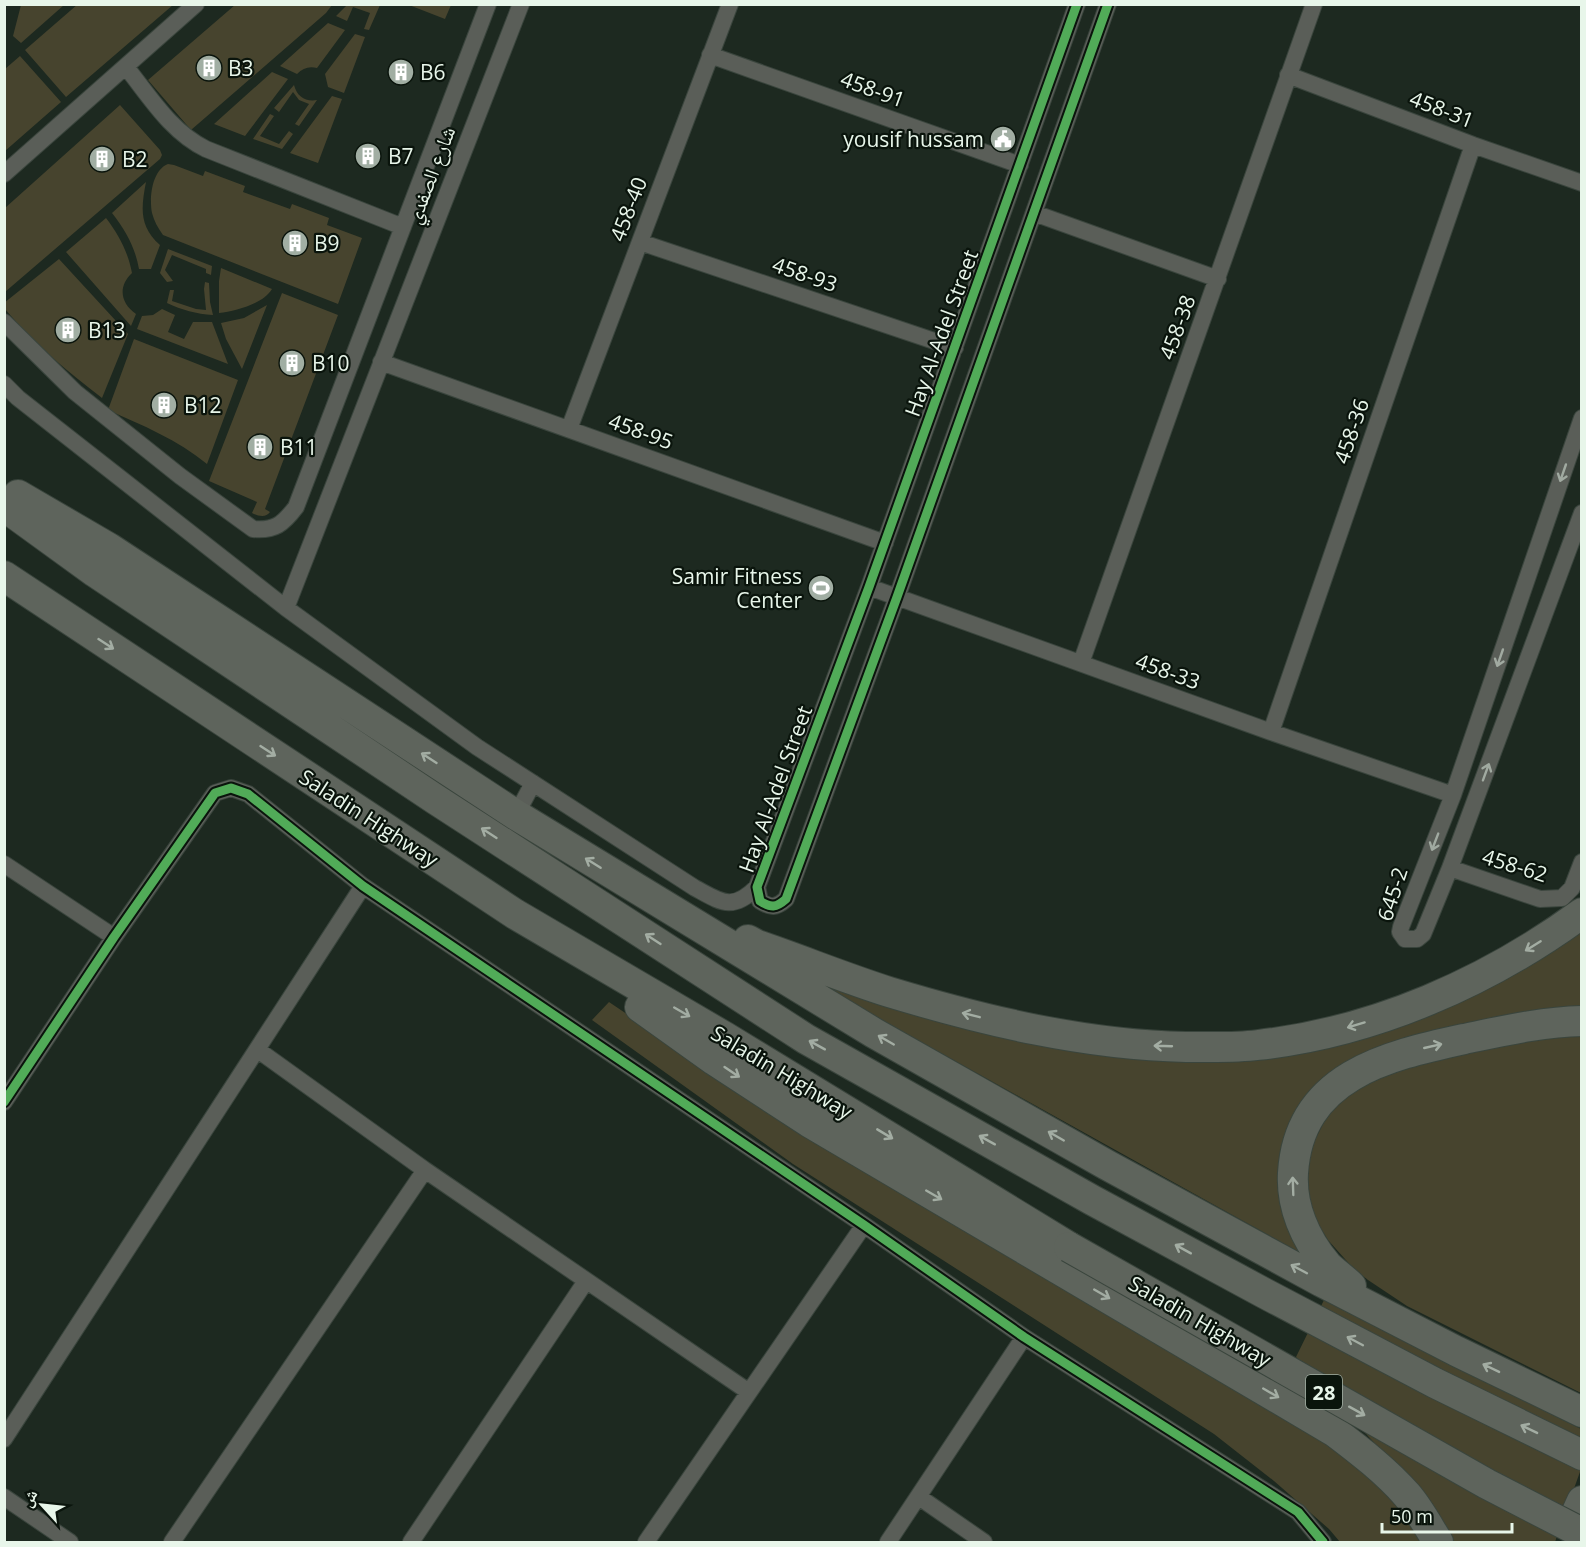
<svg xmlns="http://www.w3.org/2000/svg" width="1586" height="1547" font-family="'Open Sans','Noto Naskh Arabic',sans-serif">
  <rect width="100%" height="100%" fill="#1d2920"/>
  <path fill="#47442e" d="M 78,4 L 173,4 L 173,5 L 66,97 L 25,50 Z
    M 21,5 L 21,4 L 64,5 L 21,43 L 13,36 Z
    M 235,5 L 332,5 L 326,13 L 191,130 L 148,80 Z
    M 347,5 L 380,5 L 369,30 L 364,29 L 370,13 L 353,7 L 347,21 L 336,16 Z
    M 409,5 L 451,5 L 445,19 Z
    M 328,23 L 345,30 L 317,68 C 309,66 303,68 297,74 L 280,66 Z
    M 355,34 L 365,37 L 344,93 L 328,87 L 325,74 Z
    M 20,56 L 61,102 L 5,151 L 5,69 Z
    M 272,72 L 288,79 L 245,136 L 214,124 Z
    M 294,85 C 297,97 306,102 317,100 L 299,126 L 295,124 L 309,104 L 299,100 L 293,92 L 279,112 L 274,108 Z
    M 332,96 L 342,99 L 318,163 L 290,153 Z
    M 120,105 L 160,150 L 162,155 L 160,159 L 5,292 L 5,208 Z
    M 270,114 L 274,116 L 260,136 L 279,144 L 289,131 L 293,134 L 282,149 L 253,139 Z
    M 168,164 L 174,165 L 203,176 L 205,171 L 245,186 L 243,192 L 290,209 L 292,204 L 329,218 L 327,225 L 362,238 L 338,304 L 163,235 C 158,228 154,221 152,213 C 149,198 152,170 168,164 Z
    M 146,182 C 141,208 139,226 160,245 L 151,269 L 139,269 C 135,247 126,231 112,213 Z
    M 106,218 C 119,235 128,252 132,273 C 118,286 120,303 136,314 L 131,326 L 66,252 Z
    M 168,249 L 212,266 L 211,275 L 206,273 L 206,269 L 172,255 L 165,270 L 173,281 L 167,282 L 160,273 Z
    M 59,259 L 128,334 L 102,398 C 67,371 33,343 5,309 L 4,303 Z
    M 221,268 L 272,289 C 263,304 236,311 219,313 L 219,281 Z
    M 205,282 L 209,283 L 210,302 L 213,315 C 196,314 182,310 167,303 L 170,290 L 174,290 L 172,301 L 196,309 L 206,310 L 204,289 Z
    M 282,293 L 338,315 L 265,509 L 270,512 C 266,518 258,516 252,513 L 257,502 L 209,481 Z
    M 267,305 L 242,369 L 226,339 L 221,323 L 244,318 Z
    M 162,309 L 175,315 L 168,332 L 184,339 L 193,322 L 212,322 L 228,364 L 137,329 L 142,316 L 153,315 Z
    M 134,339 L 238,380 L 207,464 C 178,440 142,425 108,410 Z
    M 1581,931 L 1581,1011 L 1462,1029 L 1291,1122 C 1281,1148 1274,1176 1280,1204 C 1284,1221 1292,1237 1299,1252 L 795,972 L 1154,1059 L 1502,980 L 1553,951 Z
    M 609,1002 L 698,1062 L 1363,1463 L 1429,1542 L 1340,1542 L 1329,1529 L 1274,1481 L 1214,1434 L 793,1164 L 592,1020 Z
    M 1581,1032 L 1581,1393 L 1407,1306 L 1368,1280 L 1352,1267 L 1328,1240 L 1313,1216 L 1306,1187 L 1309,1152 L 1325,1120 L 1341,1099 L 1386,1070 L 1545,1035 Z
    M 1324,1300 L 1581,1429 L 1581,1469 L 1555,1542 L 1450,1542 L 1388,1458 L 1296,1357 Z"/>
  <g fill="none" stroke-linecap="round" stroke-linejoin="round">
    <defs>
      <path id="street" d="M 1077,4 L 869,587 L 757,887 L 760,901 C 771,908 776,908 786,899 L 897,597 L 1108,4
        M 710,55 L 1020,165
        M 126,67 C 150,97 171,132 206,149 L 403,227
        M 1288,75 L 1473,145 L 1582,183
        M 4,174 L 196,4
        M 1034,213 L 1218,279
        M 640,242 L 955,348
        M 4,322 L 75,392 L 180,476 L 253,529 C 275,531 283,524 296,507 L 488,4
        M 381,362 L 885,543
        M 4,384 L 18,398 L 286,608 L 477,747 L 695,888 C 721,902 732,912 757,887
        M 1582,418 L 1453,795 L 1401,927 L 1400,932 L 1405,939 L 1417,939 L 1423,934 L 1450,868 L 1582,513
        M 569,429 L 730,4
        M 869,587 L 1271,732 L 1453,795
        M 286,608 L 521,4
        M 1081,663 L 1314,4
        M 1271,732 L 1473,145
        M 516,815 L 533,783
        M 4,864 L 114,937
        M 1450,868 L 1540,899 L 1562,898 L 1572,888 L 1582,862
        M 258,1050 L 425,1170 L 749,1392
        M 4,1102 L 114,937 L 215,793 L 231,788 L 248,794 L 363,886 L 864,1225 L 1024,1337 L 1298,1512 L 1323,1542
        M 4,1439 L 363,886
        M 4,1497 L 70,1542
        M 919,1497 L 984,1542
        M 172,1542 L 425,1170
        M 411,1542 L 586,1281
        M 646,1542 L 864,1225
        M 888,1542 L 1024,1337"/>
      <path id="highway" d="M 18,495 L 109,548 L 516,815 L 874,1033 L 1107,1165 L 1322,1282 L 1456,1351 L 1582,1412
        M 4,506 L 95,572 L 435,799 L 806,1039 L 1092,1200 L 1264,1293 L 1435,1383 L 1582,1455
        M 4,576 L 515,914 L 725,1037 L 1069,1247
        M 748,940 L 757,945 C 801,960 845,978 889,992 C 985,1021 1085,1045 1186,1047 C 1210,1047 1235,1048 1258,1045 C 1375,1032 1488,982 1582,913
        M 640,1007 L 714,1060 L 809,1122 L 1335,1432 C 1360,1451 1386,1471 1407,1495 C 1419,1509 1428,1526 1438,1542
        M 1351,1286 C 1344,1279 1334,1272 1327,1265 C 1305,1239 1291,1206 1293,1173 C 1299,1076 1386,1056 1464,1039 C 1503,1031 1542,1022 1582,1021
        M 1577,1512 L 1582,1501"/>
    </defs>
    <use href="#street" stroke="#3a453d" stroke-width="18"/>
    <use href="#highway" stroke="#3a453d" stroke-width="32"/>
    <use href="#street" stroke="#5a5e58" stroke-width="16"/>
    <use href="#highway" stroke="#5e645c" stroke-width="30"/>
    <defs>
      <path id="highway-bridge" d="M 1069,1247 L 1487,1484 L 1582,1533"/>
    </defs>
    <use href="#highway-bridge" stroke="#3a453d" stroke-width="32" stroke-linecap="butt"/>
    <use href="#highway-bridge" stroke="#5e645c" stroke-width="30"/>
    <defs>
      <path id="cycleway" d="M 1077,4 L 869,587 L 757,887 L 760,901 C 771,908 776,908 786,899 L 897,597 L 1108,4
        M 4,1102 L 114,937 L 215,793 L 231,788 L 248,794 L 363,886 L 864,1225 L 1024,1337 L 1298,1512 L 1323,1542"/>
    </defs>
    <use href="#cycleway" stroke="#0a140c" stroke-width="13"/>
    <use href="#cycleway" stroke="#51ab58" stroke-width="9"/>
  </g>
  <defs><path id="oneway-shaft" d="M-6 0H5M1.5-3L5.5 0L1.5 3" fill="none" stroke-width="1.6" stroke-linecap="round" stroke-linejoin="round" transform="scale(1.5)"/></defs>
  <g stroke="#a1aaa1">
    <use href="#oneway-shaft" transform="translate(1563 473) rotate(109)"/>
    <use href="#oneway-shaft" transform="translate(1500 658) rotate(109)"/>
    <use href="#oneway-shaft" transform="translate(1486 772) rotate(-70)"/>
    <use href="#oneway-shaft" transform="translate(1435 842) rotate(111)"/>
  </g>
  <g stroke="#a3ada3">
    <use href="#oneway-shaft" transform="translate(106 644) rotate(33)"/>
    <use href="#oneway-shaft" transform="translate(268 751) rotate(33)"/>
    <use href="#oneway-shaft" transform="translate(429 758) rotate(-147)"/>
    <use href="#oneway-shaft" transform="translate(489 833) rotate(-147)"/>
    <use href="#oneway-shaft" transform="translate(593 863) rotate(-148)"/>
    <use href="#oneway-shaft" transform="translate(653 939) rotate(-147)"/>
    <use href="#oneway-shaft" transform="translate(1533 946) rotate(148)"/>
    <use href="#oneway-shaft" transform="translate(682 1012) rotate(30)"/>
    <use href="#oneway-shaft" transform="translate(971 1015) rotate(-166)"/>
    <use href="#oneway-shaft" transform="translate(1356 1025) rotate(163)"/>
    <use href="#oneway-shaft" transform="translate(886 1040) rotate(-150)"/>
    <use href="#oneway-shaft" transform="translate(817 1045) rotate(-151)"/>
    <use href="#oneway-shaft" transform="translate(1163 1046) rotate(-178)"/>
    <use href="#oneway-shaft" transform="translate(1433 1046) rotate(-13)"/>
    <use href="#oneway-shaft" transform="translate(732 1072) rotate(34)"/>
    <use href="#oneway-shaft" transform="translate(885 1134) rotate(31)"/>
    <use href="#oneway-shaft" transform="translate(1056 1136) rotate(-150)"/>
    <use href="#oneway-shaft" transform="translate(987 1140) rotate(-151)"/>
    <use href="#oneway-shaft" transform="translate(1293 1186) rotate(-92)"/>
    <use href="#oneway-shaft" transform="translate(934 1195) rotate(30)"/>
    <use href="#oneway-shaft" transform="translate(1183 1249) rotate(-151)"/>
    <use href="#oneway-shaft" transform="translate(1299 1269) rotate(-152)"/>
    <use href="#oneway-shaft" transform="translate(1102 1294) rotate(30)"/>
    <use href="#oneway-shaft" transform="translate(1355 1341) rotate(-152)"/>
    <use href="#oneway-shaft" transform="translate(1491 1368) rotate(-154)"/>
    <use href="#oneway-shaft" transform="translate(1271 1393) rotate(30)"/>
    <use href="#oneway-shaft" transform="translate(1357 1411) rotate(29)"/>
    <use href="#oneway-shaft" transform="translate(1529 1429) rotate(-154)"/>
  </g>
  <defs>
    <symbol id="building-disc" viewBox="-11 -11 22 22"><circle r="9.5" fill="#a1aea3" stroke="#0a140c"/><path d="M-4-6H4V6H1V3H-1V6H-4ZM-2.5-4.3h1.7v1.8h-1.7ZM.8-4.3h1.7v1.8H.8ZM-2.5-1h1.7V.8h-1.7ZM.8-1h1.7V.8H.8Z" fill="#fff"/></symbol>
    <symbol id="civic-disc" viewBox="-11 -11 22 22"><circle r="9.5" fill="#a1aea3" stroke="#0a140c"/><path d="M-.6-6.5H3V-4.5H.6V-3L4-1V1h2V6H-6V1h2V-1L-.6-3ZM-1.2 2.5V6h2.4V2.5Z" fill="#fff"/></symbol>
    <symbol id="stadium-disc" viewBox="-11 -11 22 22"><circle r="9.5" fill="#a1aea3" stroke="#0a140c"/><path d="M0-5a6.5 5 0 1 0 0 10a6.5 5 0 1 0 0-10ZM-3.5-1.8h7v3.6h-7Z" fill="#fff"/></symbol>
  </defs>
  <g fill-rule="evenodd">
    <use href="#building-disc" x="194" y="53" width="30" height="30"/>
    <use href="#building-disc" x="386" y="57" width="30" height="30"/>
    <use href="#civic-disc" x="988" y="124" width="30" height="30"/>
    <use href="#building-disc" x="353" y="141" width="30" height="30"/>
    <use href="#building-disc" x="87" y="144" width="30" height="30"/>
    <use href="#building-disc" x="280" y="228" width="30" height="30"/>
    <use href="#building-disc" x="53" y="315" width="30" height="30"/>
    <use href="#building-disc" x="277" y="348" width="30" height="30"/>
    <use href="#building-disc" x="149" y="390" width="30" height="30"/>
    <use href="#building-disc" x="245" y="432" width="30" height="30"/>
    <use href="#stadium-disc" x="806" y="573" width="30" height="30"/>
  </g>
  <g text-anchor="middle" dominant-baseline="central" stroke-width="4.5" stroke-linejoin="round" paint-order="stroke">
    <rect fill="#0a140c" stroke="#a5b2a7" stroke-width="1.5" x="1306" y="1375" width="36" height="34" rx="4.5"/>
    <g font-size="20" font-weight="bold" fill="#e8f6ea">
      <text x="1324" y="1392">28</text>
    </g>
    <g font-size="21" fill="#e8f6ea" stroke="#0a140c" text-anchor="start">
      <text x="228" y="68">B3</text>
      <text x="420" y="72">B6</text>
      <text x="984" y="139" text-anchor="end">yousif hussam</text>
      <text x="388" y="156">B7</text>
      <text x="122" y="159">B2</text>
      <text x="314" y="243">B9</text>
      <text x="88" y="330">B13</text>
      <text x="312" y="363">B10</text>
      <text x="184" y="405">B12</text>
      <text x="280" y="447">B11</text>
      <text x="802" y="576" text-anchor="end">Samir Fitness<tspan x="802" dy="24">Center</tspan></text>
    </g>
    <g font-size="21" fill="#e8f6ea" stroke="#0a140c">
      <text transform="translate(873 89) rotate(20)">458-91</text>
      <text transform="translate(1442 109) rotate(21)">458-31</text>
      <text transform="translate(430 175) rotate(-69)">شارع الصفدي</text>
      <text transform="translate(628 209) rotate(-69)">458-40</text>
      <text transform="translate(805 274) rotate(19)">458-93</text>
      <text transform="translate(1177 327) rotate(-70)">458-38</text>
      <text transform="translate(941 333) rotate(-70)">Hay Al-Adel Street</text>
      <text transform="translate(641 431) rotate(20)">458-95</text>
      <text transform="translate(1351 431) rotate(-71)">458-36</text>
      <text transform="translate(1168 671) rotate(20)">458-33</text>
      <text transform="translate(775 789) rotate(-70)">Hay Al-Adel Street</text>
      <text transform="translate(369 818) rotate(33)">Saladin Highway</text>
      <text transform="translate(1515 865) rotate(17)">458-62</text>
      <text transform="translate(1392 894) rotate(-72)">645-2</text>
      <text transform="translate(782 1072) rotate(31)">Saladin Highway</text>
      <text transform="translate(1200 1321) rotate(30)">Saladin Highway</text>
    </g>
  </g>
  <rect width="1586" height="1547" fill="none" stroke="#e8f6ea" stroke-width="12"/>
  <g transform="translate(42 1505) rotate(297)" stroke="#0a140c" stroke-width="4.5" paint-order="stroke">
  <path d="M0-4.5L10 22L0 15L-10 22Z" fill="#e8f6ea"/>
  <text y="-9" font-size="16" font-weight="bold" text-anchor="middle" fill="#e8f6ea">ش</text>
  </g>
  <path d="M1382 1523v9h130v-9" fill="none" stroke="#e8f6ea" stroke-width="3"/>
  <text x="1391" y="1523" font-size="18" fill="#e8f6ea" stroke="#0a140c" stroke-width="4.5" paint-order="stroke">50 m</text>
</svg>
